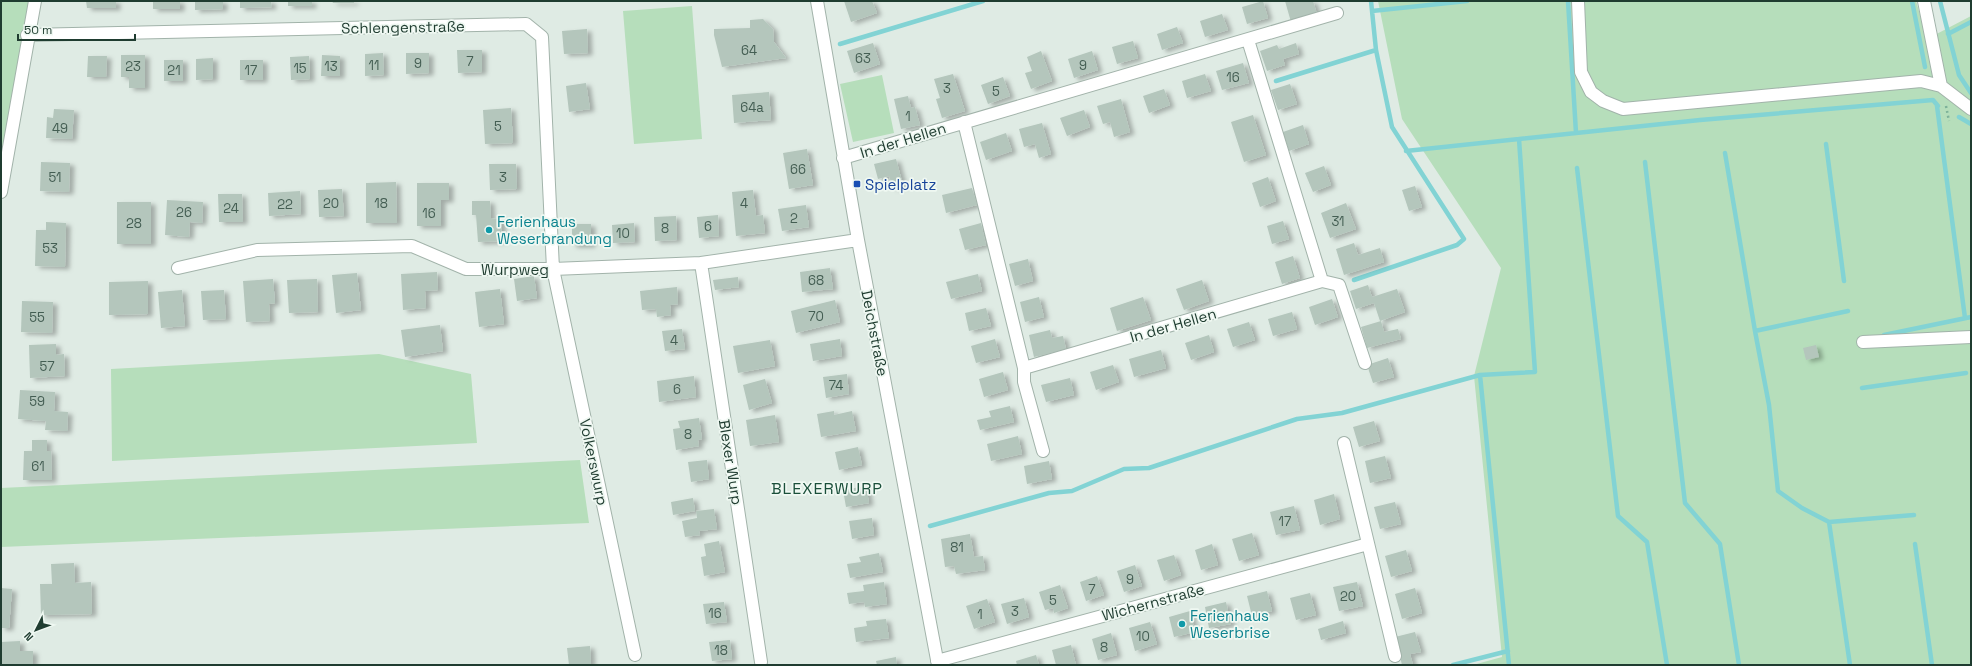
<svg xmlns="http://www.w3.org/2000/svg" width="1972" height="666" font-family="'Space Grotesk',sans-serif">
  <defs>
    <filter id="shadow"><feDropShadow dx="4.5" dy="2.5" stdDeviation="2" flood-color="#0004"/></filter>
  </defs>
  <rect width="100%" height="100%" fill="#dfebe4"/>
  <path fill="#b6debb" d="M 1,1 L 37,1 L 6,157 L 1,202 Z
    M 1378,1 L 1916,1 L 1927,39 L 1971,16 L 1971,665 L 1473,665 L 1502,657 L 1474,376 L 1501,268 L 1402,119 Z
    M 692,6 L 702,139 L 634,144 L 623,11 Z
    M 882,75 L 894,133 L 853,142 L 840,84 Z
    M 379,354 L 471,374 L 477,443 L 112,461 L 111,369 Z
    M 580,460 L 589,523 L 1,547 L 1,488 Z"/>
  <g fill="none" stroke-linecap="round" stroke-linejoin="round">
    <path stroke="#82d3d4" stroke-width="4.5" d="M 1568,1 L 1576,133
      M 1912,1 L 1925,67
      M 1940,1 L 1959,75 L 1971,93
      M 1372,11 L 1467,1
      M 1948,34 L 1971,22
      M 840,44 L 983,1
      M 1276,81 L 1376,50
      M 1937,106 L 1965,318
      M 1959,117 L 1971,124
      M 1826,144 L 1844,281
      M 1406,151 L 1700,120 L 1933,100 L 1938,106
      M 1725,153 L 1755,331
      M 1645,162 L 1685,503 L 1720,544 L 1739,665
      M 1577,168 L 1618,516 L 1647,542 L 1667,665
      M 1354,280 L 1457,245 L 1464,239 L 1392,127 L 1376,50 L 1371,1
      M 1848,311 L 1755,331 L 1769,405 L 1778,491 L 1802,508 L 1829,522 L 1850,665
      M 1884,335 L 1971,317
      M 1480,375 L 1509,665
      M 1862,388 L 1966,373
      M 1829,522 L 1914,515
      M 930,526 L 1049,493 L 1072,491 L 1124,469 L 1149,468 L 1297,419 L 1342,413 L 1480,375 L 1535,372 L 1519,139
      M 1915,544 L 1932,665
      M 1453,665 L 1508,651"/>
  </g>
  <path fill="#b4c6bc" filter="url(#shadow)" d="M 86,1 L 116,1 L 116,8 L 87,8 Z
    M 153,1 L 180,1 L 180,9 L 153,9 Z
    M 195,1 L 223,1 L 223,9 L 195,10 Z
    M 240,1 L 271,1 L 272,7 L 240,8 Z
    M 288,1 L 312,1 L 312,6 L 288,6 Z
    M 332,1 L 354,1 L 354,3 L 333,3 Z
    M 844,1 L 872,1 L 877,13 L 851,22 Z
    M 1263,1 L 1268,18 L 1247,24 L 1242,7 Z
    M 1285,1 L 1313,1 L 1317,14 L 1291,22 Z
    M 1222,14 L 1228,30 L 1205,37 L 1200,21 Z
    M 763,19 L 773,29 L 774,42 L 786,58 L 722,67 L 714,35 L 714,29 L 750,28 L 750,20 Z
    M 1177,27 L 1183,43 L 1162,50 L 1157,34 Z
    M 587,29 L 588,53 L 564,54 L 562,31 Z
    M 1133,41 L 1138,58 L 1117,64 L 1112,47 Z
    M 873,43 L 880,64 L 854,73 L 847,51 Z
    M 1296,43 L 1299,54 L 1283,59 L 1285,65 L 1267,71 L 1260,51 L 1277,45 L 1279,49 Z
    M 457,50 L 482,50 L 482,72 L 458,73 Z
    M 1041,51 L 1052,81 L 1031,89 L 1025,73 L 1032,71 L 1027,57 Z
    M 1092,51 L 1098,70 L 1074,78 L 1068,59 Z
    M 383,53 L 384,75 L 365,76 L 365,54 Z
    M 406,53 L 429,53 L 429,73 L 406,74 Z
    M 121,55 L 145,55 L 145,88 L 129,88 L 129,77 L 121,77 Z
    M 322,55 L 340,56 L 340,76 L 321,76 Z
    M 88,56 L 107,56 L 106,77 L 87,77 Z
    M 309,56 L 310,79 L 291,80 L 290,57 Z
    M 213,58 L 213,79 L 196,80 L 196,59 Z
    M 164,60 L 183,60 L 183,81 L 164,81 Z
    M 240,60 L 263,60 L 263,80 L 240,80 Z
    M 1243,63 L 1249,83 L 1222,90 L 1216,71 Z
    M 953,74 L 965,111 L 942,118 L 936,99 L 940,98 L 934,79 Z
    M 1205,74 L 1211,91 L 1187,98 L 1182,81 Z
    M 1003,77 L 1010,96 L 988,104 L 981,85 Z
    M 586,83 L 590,109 L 569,112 L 566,86 Z
    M 1290,84 L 1297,104 L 1278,110 L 1271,90 Z
    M 1164,89 L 1170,105 L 1149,113 L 1143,96 Z
    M 769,92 L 771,120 L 734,123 L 732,95 Z
    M 908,96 L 911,108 L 915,107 L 920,125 L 901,129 L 894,99 Z
    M 1121,99 L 1130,132 L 1114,137 L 1110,122 L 1103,124 L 1097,106 Z
    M 511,108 L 513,143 L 485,144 L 483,110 Z
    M 54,109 L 74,110 L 72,139 L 46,138 L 47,117 L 53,118 Z
    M 1084,110 L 1090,127 L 1067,136 L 1060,118 Z
    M 1253,115 L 1266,155 L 1244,162 L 1231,122 Z
    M 1042,123 L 1051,154 L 1039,158 L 1035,144 L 1024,147 L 1019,129 Z
    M 1303,125 L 1309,144 L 1289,151 L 1283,132 Z
    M 1006,133 L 1012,151 L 986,160 L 980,142 Z
    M 807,149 L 813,185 L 789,189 L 783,153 Z
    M 896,159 L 903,185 L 893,188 L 889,176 L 878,179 L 874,164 Z
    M 41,162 L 70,163 L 69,192 L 40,191 Z
    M 489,164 L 516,164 L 517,189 L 490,190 Z
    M 1324,166 L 1331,185 L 1313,192 L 1305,173 Z
    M 1268,177 L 1276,201 L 1260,207 L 1252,183 Z
    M 396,182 L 397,223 L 366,223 L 366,183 Z
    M 417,183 L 449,183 L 449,200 L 441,200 L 441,226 L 417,226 Z
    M 1415,186 L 1422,207 L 1409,211 L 1402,190 Z
    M 972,188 L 977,205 L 946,213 L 942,195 Z
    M 342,189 L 344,216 L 319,217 L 318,190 Z
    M 753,190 L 756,216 L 763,215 L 765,233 L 736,236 L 732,192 Z
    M 300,191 L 301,214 L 269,216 L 268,193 Z
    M 218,194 L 242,194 L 243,222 L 219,222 Z
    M 167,200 L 203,202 L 202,223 L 190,222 L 189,237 L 165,235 Z
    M 472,201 L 490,201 L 491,219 L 501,218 L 502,241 L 478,242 L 476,215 L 472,215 Z
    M 117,202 L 151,202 L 151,244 L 117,244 Z
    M 1346,203 L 1356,229 L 1330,238 L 1321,213 Z
    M 806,205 L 809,227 L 782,231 L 778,209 Z
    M 718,215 L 719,236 L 699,238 L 697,217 Z
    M 676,216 L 677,240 L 655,241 L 654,217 Z
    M 1283,221 L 1289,239 L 1272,244 L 1267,226 Z
    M 46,222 L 66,223 L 65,267 L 35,266 L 36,230 L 46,230 Z
    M 634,223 L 635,242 L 613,243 L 612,225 Z
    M 981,223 L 986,245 L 965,250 L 959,229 Z
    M 572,224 L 591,224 L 591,245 L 572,245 Z
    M 1354,243 L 1358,255 L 1380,248 L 1384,262 L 1344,275 L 1336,249 Z
    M 1293,256 L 1300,278 L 1282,284 L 1275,262 Z
    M 1028,259 L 1033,281 L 1015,286 L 1009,264 Z
    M 830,268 L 833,289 L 802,292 L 800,272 Z
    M 437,272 L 438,290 L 425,291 L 426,308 L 403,310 L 401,274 Z
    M 357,273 L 361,310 L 336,313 L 332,275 Z
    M 978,274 L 982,291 L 951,299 L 946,282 Z
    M 534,276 L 537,298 L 517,301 L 514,279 Z
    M 738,277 L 739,287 L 715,290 L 713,280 Z
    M 273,279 L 275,303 L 269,304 L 270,321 L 246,322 L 243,281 Z
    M 317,279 L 318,312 L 289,313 L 287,280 Z
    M 1202,280 L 1209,301 L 1184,310 L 1176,289 Z
    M 148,281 L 148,314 L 109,315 L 109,282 Z
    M 1368,285 L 1372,297 L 1397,289 L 1405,312 L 1380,321 L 1374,303 L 1356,309 L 1350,291 Z
    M 677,287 L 678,304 L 670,305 L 671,315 L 657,317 L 656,309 L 642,310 L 640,291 Z
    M 500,289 L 504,324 L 479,327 L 475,292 Z
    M 182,290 L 185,326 L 161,328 L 158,292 Z
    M 224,290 L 226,319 L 203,320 L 201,291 Z
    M 1039,297 L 1044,317 L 1025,322 L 1020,302 Z
    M 1143,297 L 1151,320 L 1117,331 L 1110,308 Z
    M 1332,299 L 1338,317 L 1315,325 L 1309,307 Z
    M 835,300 L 840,322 L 796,333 L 791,311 Z
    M 22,301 L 53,302 L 52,333 L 21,332 Z
    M 986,308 L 991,326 L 969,331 L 965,313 Z
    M 1292,312 L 1297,329 L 1273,336 L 1268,319 Z
    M 1381,321 L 1384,332 L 1398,329 L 1401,339 L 1367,348 L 1361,327 Z
    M 1249,322 L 1255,340 L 1233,347 L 1227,329 Z
    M 440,325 L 443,351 L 405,357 L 401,330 Z
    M 682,329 L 685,349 L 665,351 L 662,331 Z
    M 1050,330 L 1052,338 L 1063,336 L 1066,349 L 1034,357 L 1029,335 Z
    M 1209,335 L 1214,352 L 1191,360 L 1185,343 Z
    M 840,339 L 842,356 L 813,361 L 810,344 Z
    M 995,339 L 1000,357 L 976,363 L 971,346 Z
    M 770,340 L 775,366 L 738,373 L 733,346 Z
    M 56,344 L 56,355 L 64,354 L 65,376 L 30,378 L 29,345 Z
    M 1816,345 L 1819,357 L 1806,360 L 1803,348 Z
    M 1161,350 L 1166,368 L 1134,377 L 1129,359 Z
    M 1388,358 L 1394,377 L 1373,383 L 1367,365 Z
    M 1113,365 L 1119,382 L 1096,390 L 1090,372 Z
    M 1003,372 L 1008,390 L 984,397 L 979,379 Z
    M 847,374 L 849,394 L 826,398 L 823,377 Z
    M 694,376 L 696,397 L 659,402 L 657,381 Z
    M 1070,378 L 1074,395 L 1046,402 L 1041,385 Z
    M 765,379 L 772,403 L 749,410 L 743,385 Z
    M 20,390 L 55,392 L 54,411 L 68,412 L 67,431 L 45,430 L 46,421 L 18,419 Z
    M 1010,406 L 1014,422 L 980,430 L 977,420 L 991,417 L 989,411 Z
    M 834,411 L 834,415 L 852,411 L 856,431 L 821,437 L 817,414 Z
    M 775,415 L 779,442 L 750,446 L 746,420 Z
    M 699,418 L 702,439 L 698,440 L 699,446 L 676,450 L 673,429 L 680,428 L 678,421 Z
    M 1374,421 L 1380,441 L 1359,447 L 1353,427 Z
    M 1018,436 L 1022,454 L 991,461 L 987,444 Z
    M 32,440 L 47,440 L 47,451 L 51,451 L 52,480 L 23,480 L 24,451 L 32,451 Z
    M 858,447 L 862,465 L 839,470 L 835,452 Z
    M 1385,456 L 1391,478 L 1370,483 L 1365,461 Z
    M 707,460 L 709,479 L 691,482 L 688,462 Z
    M 1049,461 L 1052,479 L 1027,484 L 1024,466 Z
    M 866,486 L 869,503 L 846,507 L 843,490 Z
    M 1334,494 L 1340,519 L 1320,525 L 1314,500 Z
    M 693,498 L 695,511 L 673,515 L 671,502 Z
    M 1395,502 L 1401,524 L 1380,529 L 1374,507 Z
    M 1294,506 L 1300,530 L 1276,535 L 1270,512 Z
    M 714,509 L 717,529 L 699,531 L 700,535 L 685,537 L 682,521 L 697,518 L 696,511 Z
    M 872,518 L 874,535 L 852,539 L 849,521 Z
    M 1252,533 L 1259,555 L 1239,561 L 1232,539 Z
    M 970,534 L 974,557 L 983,556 L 985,570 L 956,574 L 954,566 L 945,567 L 941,539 Z
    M 719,541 L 725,572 L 704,576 L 701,557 L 706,556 L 704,544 Z
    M 1212,544 L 1218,565 L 1201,570 L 1195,550 Z
    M 1406,550 L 1412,571 L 1391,577 L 1385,556 Z
    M 879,553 L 883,572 L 850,578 L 847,564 L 861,562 L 859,557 Z
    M 1174,555 L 1181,575 L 1164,581 L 1157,560 Z
    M 74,563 L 75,583 L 91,582 L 92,614 L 41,615 L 40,584 L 52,584 L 51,564 Z
    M 1135,565 L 1142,586 L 1124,592 L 1117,571 Z
    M 1097,576 L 1104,595 L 1086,601 L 1080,582 Z
    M 884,582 L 887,604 L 865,607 L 864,602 L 849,604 L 847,593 L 864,591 L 863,585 Z
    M 1357,582 L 1363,606 L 1339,611 L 1333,587 Z
    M 1060,585 L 1068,608 L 1054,613 L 1053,608 L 1045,610 L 1039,592 Z
    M 1,588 L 12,589 L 9,628 L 1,628 Z
    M 1415,588 L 1422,613 L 1402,619 L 1395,594 Z
    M 1267,591 L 1272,611 L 1252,616 L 1247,596 Z
    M 1310,593 L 1316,615 L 1296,620 L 1290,598 Z
    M 1024,598 L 1029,617 L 1007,624 L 1001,604 Z
    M 987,599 L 995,622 L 974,629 L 966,606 Z
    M 724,602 L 727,622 L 706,624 L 703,604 Z
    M 1226,602 L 1231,624 L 1209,628 L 1205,607 Z
    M 1190,611 L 1195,632 L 1174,637 L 1169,617 Z
    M 886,619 L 889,638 L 856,642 L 854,628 L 867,626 L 866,621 Z
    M 1343,621 L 1346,633 L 1321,640 L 1318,629 Z
    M 1150,622 L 1157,644 L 1135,651 L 1129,628 Z
    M 1415,632 L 1421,652 L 1410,654 L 1413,665 L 1402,665 L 1395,637 Z
    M 1111,633 L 1117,655 L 1098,660 L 1092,639 Z
    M 730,640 L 732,659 L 712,661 L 709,642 Z
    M 20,641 L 20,651 L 33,651 L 33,665 L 1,665 L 1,642 Z
    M 1071,645 L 1076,665 L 1056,665 L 1052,650 Z
    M 590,646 L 591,665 L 569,665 L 567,648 Z
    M 1036,655 L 1039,665 L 1017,665 L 1016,661 Z
    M 896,657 L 897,665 L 877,665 L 876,661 Z"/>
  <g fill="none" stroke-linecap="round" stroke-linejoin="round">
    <defs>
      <path id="minor" d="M 817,1 L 858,240 L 938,665
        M 1578,1 L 1581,72 L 1591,92 L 1603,101 L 1623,109 L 1921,81 L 1941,86
        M 1924,1 L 1941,86 L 1971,109
        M 27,35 L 526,24 L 542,37 L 553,269 L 635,655
        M 1248,40 L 1322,281 L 1339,285 L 1365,363
        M 964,122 L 1024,368 L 1024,382 L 1043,451
        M 843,158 L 1337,13
        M 1,192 L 35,1
        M 701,263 L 761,662
        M 178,268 L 257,250 L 412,246 L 466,269 L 553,269 L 701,263 L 858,240
        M 1863,342 L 1971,337
        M 1024,368 L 1322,281
        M 1344,443 L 1395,656
        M 937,661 L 1368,544"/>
    </defs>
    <use href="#minor" stroke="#a2b3aa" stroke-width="14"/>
    <path stroke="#7db199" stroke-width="2.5" stroke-dasharray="2 3" stroke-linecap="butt" d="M 1946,106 L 1949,121"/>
    <use href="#minor" stroke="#fff" stroke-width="12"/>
  </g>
  <rect fill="#1a4fb4" stroke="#eff8f2" stroke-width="1.5" x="853" y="180" width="8" height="8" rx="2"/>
  <g fill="#0f9aa8" stroke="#eff8f2" stroke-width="1.5">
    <circle cx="489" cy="230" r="4"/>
    <circle cx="1182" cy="624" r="4"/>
  </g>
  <g text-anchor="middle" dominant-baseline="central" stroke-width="3.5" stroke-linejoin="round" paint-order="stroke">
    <g font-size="13" fill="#445e53">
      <text x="749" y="50">64</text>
      <text x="863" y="58">63</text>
      <text x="470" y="61">7</text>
      <text x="418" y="63">9</text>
      <text x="374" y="65">11</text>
      <text x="1083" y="65">9</text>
      <text x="133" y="66">23</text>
      <text x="331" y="66">13</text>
      <text x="300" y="68">15</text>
      <text x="174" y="70">21</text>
      <text x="251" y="70">17</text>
      <text x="1233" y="77">16</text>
      <text x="947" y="88">3</text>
      <text x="996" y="91">5</text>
      <text x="752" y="107">64a</text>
      <text x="908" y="116">1</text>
      <text x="498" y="126">5</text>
      <text x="60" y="128">49</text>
      <text x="798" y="169">66</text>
      <text x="55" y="177">51</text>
      <text x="503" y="177">3</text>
      <text x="331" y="203">20</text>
      <text x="381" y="203">18</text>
      <text x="744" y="203">4</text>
      <text x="285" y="204">22</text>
      <text x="231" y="208">24</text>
      <text x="184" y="212">26</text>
      <text x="429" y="213">16</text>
      <text x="794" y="218">2</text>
      <text x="1338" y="221">31</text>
      <text x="134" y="223">28</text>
      <text x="708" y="226">6</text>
      <text x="665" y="228">8</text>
      <text x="623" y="233">10</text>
      <text x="50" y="248">53</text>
      <text x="816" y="280">68</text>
      <text x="816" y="316">70</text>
      <text x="37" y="317">55</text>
      <text x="674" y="340">4</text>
      <text x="47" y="366">57</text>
      <text x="836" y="385">74</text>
      <text x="677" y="389">6</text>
      <text x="37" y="401">59</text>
      <text x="688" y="434">8</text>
      <text x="38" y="466">61</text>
      <text x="1285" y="521">17</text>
      <text x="957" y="547">81</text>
      <text x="1130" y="579">9</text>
      <text x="1092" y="589">7</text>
      <text x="1348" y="596">20</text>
      <text x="1053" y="600">5</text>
      <text x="1015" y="611">3</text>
      <text x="715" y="613">16</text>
      <text x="980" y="614">1</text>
      <text x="1143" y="636">10</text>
      <text x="1104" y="647">8</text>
      <text x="721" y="650">18</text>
    </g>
    <g font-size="15" fill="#1f3c30" stroke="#eff8f2">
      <text transform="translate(403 27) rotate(-1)">Schlengenstraße</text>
      <text transform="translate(903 140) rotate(-17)">In der Hellen</text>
      <text x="515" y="269">Wurpweg</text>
      <text transform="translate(1173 325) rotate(-16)">In der Hellen</text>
      <text transform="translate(875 333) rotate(79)">Deichstraße</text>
      <text transform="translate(594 462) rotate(78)">Volkerswurp</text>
      <text transform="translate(731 462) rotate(81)">Blexer Wurp</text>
      <text transform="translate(1153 602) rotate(-15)">Wichernstraße</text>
    </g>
    <g font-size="15" fill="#164399" stroke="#eff8f2" text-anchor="start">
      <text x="865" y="184">Spielplatz</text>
    </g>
    <g font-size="15" fill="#0d838f" stroke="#eff8f2" text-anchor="start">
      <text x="497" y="221">Ferienhaus<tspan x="497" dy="17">Weserbrandung</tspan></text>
      <text x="1190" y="615">Ferienhaus<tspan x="1190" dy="17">Weserbrise</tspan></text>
    </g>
    <g font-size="16" letter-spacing="1" fill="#1a4f3a" stroke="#eff8f2">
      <text x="827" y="488">BLEXERWURP</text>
    </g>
  </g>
  <rect width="1972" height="666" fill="none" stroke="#1f3c30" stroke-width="4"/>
  <g transform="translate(36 630) rotate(228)" stroke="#eff8f2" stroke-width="3" paint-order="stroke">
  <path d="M0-3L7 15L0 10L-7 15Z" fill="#1f3c30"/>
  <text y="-6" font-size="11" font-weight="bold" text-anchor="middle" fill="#1f3c30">N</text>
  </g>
  <path d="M18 34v6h117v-6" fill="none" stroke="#1f3c30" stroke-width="2"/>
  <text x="24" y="34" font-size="12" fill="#1f3c30" stroke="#eff8f2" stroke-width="3" paint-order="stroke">50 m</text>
</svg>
